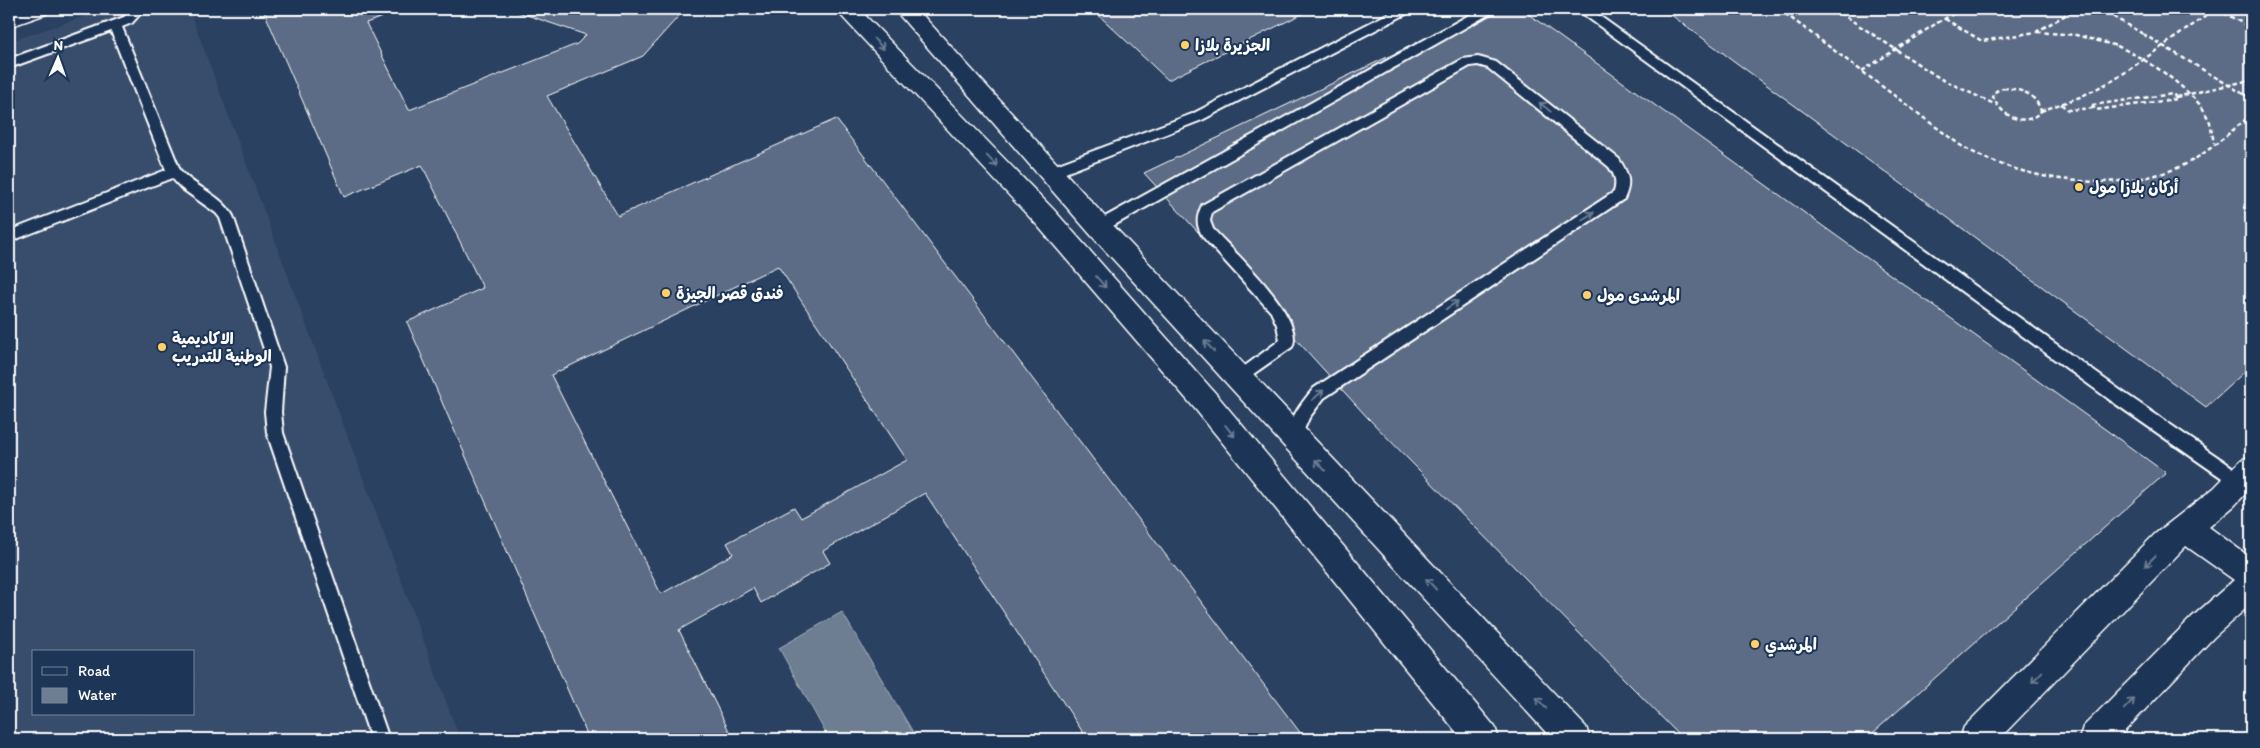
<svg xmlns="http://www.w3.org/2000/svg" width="2260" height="748" font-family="Itim,'Playpen Sans Arabic',sans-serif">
  <rect width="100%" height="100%" fill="#2a4161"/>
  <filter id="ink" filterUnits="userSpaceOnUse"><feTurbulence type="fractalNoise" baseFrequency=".02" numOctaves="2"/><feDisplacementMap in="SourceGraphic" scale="10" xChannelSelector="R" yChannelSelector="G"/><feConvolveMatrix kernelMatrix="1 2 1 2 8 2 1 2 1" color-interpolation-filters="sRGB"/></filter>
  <g filter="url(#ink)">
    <path fill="#394e6c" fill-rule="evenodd" d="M 106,9 L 189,9 L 460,739 L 9,739 L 9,42 ZM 34,652 L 194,652 L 194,714 L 34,714 Z"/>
    <path fill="#6d7d92" stroke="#a7b1be" d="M 842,612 L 917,739 L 829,739 L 779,648 Z"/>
    <path fill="#5b6c86" stroke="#fff" fill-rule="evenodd" d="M 263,9 L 404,9 L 366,23 L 409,110 L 577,44 L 586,35 L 509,9 L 685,9 L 643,56 L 547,96 L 618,216 L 836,119 L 1305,739 L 1082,739 L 1086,737 L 925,493 L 823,551 L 830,563 L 761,603 L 753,588 L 679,630 L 733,739 L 589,739 L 407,322 L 483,288 L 422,165 L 344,197 ZM 778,266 L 907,460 L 801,518 L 794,507 L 727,543 L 733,554 L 661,594 L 551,375 Z
      M 1092,9 L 1312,9 L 1168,80 Z
      M 1488,9 L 1524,11 L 2166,473 L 1866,739 L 1683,739 L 1367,417 L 1144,173 Z
      M 1663,9 L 2251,9 L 2251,366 L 2206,407 Z"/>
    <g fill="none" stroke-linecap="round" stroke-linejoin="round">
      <defs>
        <path id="lane" d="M 126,9 L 138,9 L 140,14 L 132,23 L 122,27 L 180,170 C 195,188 221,194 233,216 L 284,367 L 281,412 L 283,433 L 389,739 L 371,739 L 267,433 L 265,412 L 270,367 L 220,218 L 216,213 L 181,188 L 172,178 L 9,242 L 9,231 L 166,170 L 111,31 L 9,68 L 9,59 L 124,17 L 128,13 Z
          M 1397,9 L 1412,9 L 1410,12 L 1202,120 L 1055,177 L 1045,177 L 1043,173 L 1045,169 L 1192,114 Z
          M 1480,9 L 1495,9 L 1493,12 L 1104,231 L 1094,231 L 1092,227 L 1094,223 Z
          M 1576,9 L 1590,9 L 2120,390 L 2251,480 L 2251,496 L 2245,494 L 2110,400 Z
          M 1478,57 L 1496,62 L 1619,159 C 1628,173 1632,183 1624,199 L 1324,398 L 1309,418 L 1299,441 L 1294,443 L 1289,441 L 1286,436 C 1291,417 1301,403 1314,388 L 1614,192 C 1617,182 1615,175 1609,167 L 1488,68 L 1478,65 L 1470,66 L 1212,212 L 1210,221 L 1213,229 C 1232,250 1307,318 1292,347 L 1239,384 L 1234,382 L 1231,378 L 1234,374 L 1280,340 L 1277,325 L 1271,312 L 1203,237 C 1196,225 1196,218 1202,205 L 1463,59 Z"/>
        <path id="street" d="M 15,9 L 49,9 L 46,14 L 9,27 L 9,11 Z
          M 835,9 L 859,9 L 1054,210 L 1216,394 L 1495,727 L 1499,739 L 1462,739 L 1196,410 L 1036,224 Z
          M 894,9 L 917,9 L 1108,220 L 1586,727 L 1590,739 L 1552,739 L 1090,234 Z
          M 2251,456 L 2251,488 L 2234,506 L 2209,527 L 2251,558 L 2251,604 L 2214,637 L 2117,739 L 2079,739 L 2083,727 L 2192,617 L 2234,580 L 2186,546 L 1999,739 L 1960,739 L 1964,727 L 2155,534 L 2214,488 L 2241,460 Z"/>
      </defs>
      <use href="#lane" stroke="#fff" stroke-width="4"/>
      <use href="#street" stroke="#fff" stroke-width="3"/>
      <path stroke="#fff" stroke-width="2.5" stroke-dasharray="4.5 3" stroke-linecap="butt" d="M 1779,9 L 1960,145 C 2020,181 2118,196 2184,165 C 2208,153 2230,132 2251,115
        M 1834,9 L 1941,79 L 1994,104
        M 1916,9 L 1920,11
        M 2100,9 L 2143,34
        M 2217,9 L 2251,28
        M 1945,19 L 1982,41 L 2036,32 L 2076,9
        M 1937,23 L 1955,13 L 1949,9
        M 2037,32 L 2076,35 L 2117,46
        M 1862,71 L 1887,55
        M 2003,88 C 2021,89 2035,93 2041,111 C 2025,129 2001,116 1993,97 L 1996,91 Z
        M 2242,93 L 2251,98
        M 2176,97 L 2251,80
        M 2061,104 L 2068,110 L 2094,108
        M 2092,105 L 2096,110 L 2177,99
        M 2092,105 L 2173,94 L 2177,99
        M 2202,107 L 2210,122 L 2214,143
        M 2041,111 L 2080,97 L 2114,80 L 2216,9"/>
      <use href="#lane" fill="#1d3557" fill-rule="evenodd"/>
      <use href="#street" fill="#1d3557" fill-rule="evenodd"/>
      <path stroke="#fff" stroke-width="2.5" stroke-dasharray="4.5 3" stroke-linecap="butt" d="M 2143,34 L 2242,93
        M 2117,46 C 2150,61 2178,80 2202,107
        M 1887,55 L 1937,23"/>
    </g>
    <defs><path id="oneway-shaft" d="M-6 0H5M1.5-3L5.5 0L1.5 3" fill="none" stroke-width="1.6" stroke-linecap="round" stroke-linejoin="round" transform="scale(1.25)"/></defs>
    <g stroke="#6c7c92">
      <use href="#oneway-shaft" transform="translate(879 44) rotate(46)"/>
      <use href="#oneway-shaft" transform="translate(1545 107) rotate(-141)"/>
      <use href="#oneway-shaft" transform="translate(992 161) rotate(46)"/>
      <use href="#oneway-shaft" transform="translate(1588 216) rotate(-33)"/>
      <use href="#oneway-shaft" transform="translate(1101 282) rotate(49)"/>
      <use href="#oneway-shaft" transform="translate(1452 305) rotate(-33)"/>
      <use href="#oneway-shaft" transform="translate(1209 346) rotate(-133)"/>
      <use href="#oneway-shaft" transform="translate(1318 395) rotate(-41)"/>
      <use href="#oneway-shaft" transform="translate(1230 431) rotate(51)"/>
      <use href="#oneway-shaft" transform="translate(1320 465) rotate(-133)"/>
      <use href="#oneway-shaft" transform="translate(2150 561) rotate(136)"/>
      <use href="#oneway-shaft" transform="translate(1431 584) rotate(-133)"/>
      <use href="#oneway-shaft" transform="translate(2037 677) rotate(134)"/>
      <use href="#oneway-shaft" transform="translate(1541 703) rotate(-133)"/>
      <use href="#oneway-shaft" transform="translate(2129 704) rotate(-46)"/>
    </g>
  </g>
  <g fill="#ffd166" stroke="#1d3557" stroke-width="2">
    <circle cx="1185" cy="45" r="5"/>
    <circle cx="2079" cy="187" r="5"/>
    <circle cx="666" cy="293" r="5"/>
    <circle cx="1587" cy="295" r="5"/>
    <circle cx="162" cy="347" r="5"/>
    <circle cx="1755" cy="644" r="5"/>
  </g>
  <g text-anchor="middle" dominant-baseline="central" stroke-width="4" stroke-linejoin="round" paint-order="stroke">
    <g font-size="16" font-weight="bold" fill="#fff" stroke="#1d3557" text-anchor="start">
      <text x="1195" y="45">الجزيرة بلازا</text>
      <text x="2089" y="187">أركان بلازا مول</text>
      <text x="676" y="293">فندق قصر الجيزة</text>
      <text x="1597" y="295">المرشدى مول</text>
      <text x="172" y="338">الاكاديمية<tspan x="172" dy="18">الوطنية للتدريب</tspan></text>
      <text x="1765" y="644">المرشدي</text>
    </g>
  </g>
  <rect width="2260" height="748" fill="none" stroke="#1d3557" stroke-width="30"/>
  <rect x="15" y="15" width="2230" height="718" fill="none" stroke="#fff" stroke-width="2" filter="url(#ink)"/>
  <rect x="32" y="650" width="162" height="65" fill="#1d3557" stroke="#77869a"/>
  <rect x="42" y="667" width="25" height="8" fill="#1d3557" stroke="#77869a"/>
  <text x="78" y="676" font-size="15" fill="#ffffff">Road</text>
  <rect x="42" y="688" width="25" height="15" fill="#6d7d92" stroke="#77869a"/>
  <text x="78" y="700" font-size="15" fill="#ffffff">Water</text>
  <g transform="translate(58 58) rotate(2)" stroke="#1d3557" stroke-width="4" paint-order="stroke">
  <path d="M0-4L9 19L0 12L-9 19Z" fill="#ffffff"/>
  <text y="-8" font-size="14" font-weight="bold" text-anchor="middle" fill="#ffffff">N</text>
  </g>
</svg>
